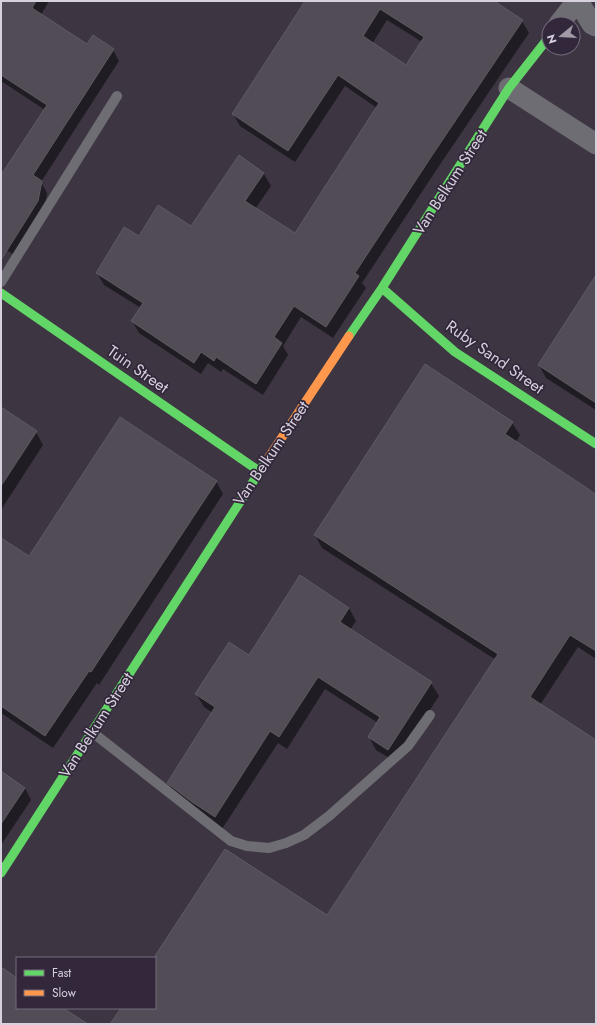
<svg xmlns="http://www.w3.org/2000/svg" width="597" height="1025" font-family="Jost,sans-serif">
  <rect width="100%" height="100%" fill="#3d3642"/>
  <path fill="#0007" fill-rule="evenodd" d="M 1,1 L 49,1 L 41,15 L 87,45 L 113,50 L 119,61 L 41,182 L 47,193 L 44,213 L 16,256 L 1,247 L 1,177 L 45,110 L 1,81 Z
    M 307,1 L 493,1 L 522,21 L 529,33 L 437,169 L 362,283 L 366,288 L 333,338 L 301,317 L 283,346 L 288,355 L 263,395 L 223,369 L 221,372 L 208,363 L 201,374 L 139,333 L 132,321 L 141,308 L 104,285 L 97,273 L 139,237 L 191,227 L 239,157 L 264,174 L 271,186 L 255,209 L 295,235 L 377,108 L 345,86 L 295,162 L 240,126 L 233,114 ZM 387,20 L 422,42 L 406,66 L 372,44 Z
    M 596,277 L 596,410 L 546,378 L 539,365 Z
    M 1,409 L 36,432 L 43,445 L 1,510 Z
    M 512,423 L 520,435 L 516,442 L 589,491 L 590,489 L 596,493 L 596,659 L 578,647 L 540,705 L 596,741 L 596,1024 L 112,1024 L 122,1008 L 155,1008 L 155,958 L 225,851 L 328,916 L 496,660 L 322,548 L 315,535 Z
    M 216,481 L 223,494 L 99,685 L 97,683 L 53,748 L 1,713 L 1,539 L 29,557 Z
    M 349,608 L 356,621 L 350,630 L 431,683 L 439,696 L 396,762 L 376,750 L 369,737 L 378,723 L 325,689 L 287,749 L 278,743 L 222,829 L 176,796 L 168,783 L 213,713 L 204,707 L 196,694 L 249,657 Z
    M 1,772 L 25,788 L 31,800 L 1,845 Z"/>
  <path fill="#524c56" stroke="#5e5962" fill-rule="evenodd" d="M 1,1 L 36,1 L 32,8 L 87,44 L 93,35 L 114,49 L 33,175 L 42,181 L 38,201 L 1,260 L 1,175 L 47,105 L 1,75 Z
    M 305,1 L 494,1 L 523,20 L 431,157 L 355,273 L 359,276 L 326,327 L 294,306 L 274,337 L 282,343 L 256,384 L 216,357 L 214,361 L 201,352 L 194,363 L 131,321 L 143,303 L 96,273 L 124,227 L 139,236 L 158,205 L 191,226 L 239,155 L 264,173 L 245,201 L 295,233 L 379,103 L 338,75 L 288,151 L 232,114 ZM 380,9 L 424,37 L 406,65 L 363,36 Z
    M 596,275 L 596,403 L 538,365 Z
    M 425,364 L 513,422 L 505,434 L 596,494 L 596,651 L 570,635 L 530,697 L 596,740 L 596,1024 L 110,1024 L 121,1008 L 155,1008 L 155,956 L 225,849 L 327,915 L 498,654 L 314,535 Z
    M 1,407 L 37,431 L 1,486 Z
    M 120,417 L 217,481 L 91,672 L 89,671 L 45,736 L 1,706 L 1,538 L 29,556 Z
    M 300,575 L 349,608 L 340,622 L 432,682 L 388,750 L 368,737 L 380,717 L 318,677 L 279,737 L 270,731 L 215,817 L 192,802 L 167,783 L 215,707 L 195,694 L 229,642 L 249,655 Z
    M 1,771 L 25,788 L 1,824 Z
    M 1,967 L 17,978 L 17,1008 L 63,1008 L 88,1024 L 1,1024 Z"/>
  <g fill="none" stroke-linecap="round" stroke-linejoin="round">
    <path stroke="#6f6d74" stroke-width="10" d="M 1,282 L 117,96
      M 92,732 L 231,841 L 247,846 L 269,848 L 286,843 L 304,835 L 329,816 L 408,746 L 430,715"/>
    <path stroke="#6f6d74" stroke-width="21" d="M 578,1 L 592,24 L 596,26
      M 559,24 L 577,1
      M 509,88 L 596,144"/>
    <path stroke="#63d668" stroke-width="9" d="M 382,288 L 455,352 L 596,444
      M 1,293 L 259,471
      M 349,336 L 382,288 L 509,88 L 549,37
      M 1,873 L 267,460"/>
    <path stroke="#ff974d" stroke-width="9" d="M 267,460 L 349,336"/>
  </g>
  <g text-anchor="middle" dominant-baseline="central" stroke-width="3.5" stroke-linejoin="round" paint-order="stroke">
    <g font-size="16" fill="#d7d0dd" stroke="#33283b">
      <text transform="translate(450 182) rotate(-57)">Van Belkum Street</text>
      <text transform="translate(495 357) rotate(35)">Ruby Sand Street</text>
      <text transform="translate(138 369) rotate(35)">Tuin Street</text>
      <text transform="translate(271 453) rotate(-56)">Van Belkum Street</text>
      <text transform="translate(96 725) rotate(-57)">Van Belkum Street</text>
    </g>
  </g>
  <rect width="597" height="1025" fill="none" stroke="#d7d0dd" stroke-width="4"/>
  <rect x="16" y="957" width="140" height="52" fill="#33283b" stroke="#756b7c"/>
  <rect x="24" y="970" width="20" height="6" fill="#63d668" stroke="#756b7c"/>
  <text x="52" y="977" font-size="12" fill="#d7d0dd">Fast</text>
  <rect x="24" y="990" width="20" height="6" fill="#ff974d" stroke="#756b7c"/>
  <text x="52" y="997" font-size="12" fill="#d7d0dd">Slow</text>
  <g transform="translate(561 36) rotate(252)"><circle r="19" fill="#33283b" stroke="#756b7c"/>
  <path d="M0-3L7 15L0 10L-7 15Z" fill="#a19aa7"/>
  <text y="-6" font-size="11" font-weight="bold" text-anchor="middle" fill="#d7d0dd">N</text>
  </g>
</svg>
